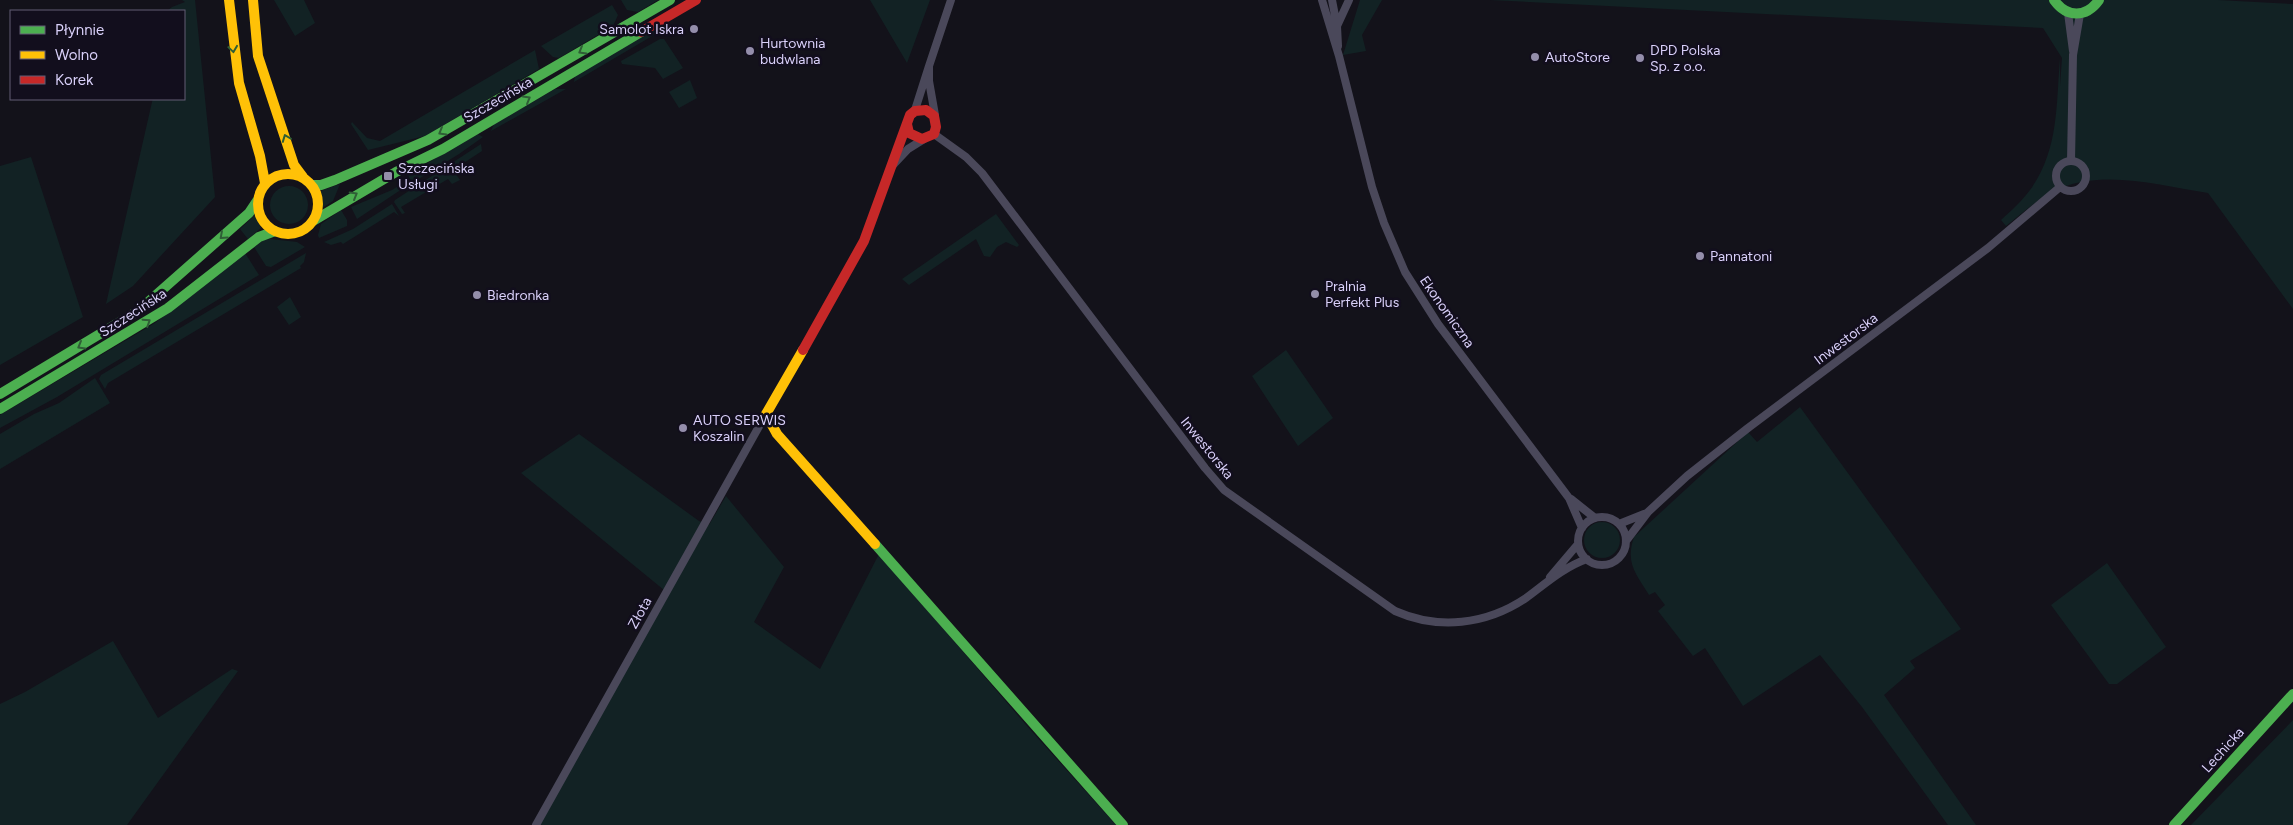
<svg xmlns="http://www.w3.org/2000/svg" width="2293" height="825" font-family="Figtree,sans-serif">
  <rect width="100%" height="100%" fill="#13121a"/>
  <path fill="#122224" d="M 182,0 L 195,0 L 215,197 L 133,286 L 106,304 L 152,102 L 153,99 L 184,99 L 184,11 L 167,11 L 172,7 L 185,2 Z
    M 274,0 L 304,0 L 315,23 L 295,36 Z
    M 621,0 L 658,0 L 638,12 L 627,10 Z
    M 870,0 L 930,0 L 907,63 Z
    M 1360,0 L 1382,0 L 1362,35 L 1366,51 L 1343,55 Z
    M 1490,0 L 2218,0 L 2293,4 L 2293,309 L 2208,193 C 2163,186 2108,170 2063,187 C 2042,195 2024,212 2006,226 L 2001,220 C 2011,211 2022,201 2030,190 C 2059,150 2056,105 2060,58 L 2060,86 L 2062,58 L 2043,28 Z
    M 612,5 L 618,15 L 613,26 L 559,58 L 553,57 L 541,46 Z
    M 653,30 L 659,32 L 574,82 L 575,75 Z
    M 660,39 L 664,39 L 683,68 L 663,79 L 655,68 L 622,64 L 621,61 Z
    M 535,50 L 539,69 L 425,136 L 368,150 L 351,124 L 352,122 L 367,138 L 380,141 Z
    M 690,80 L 697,98 L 679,108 L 669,92 Z
    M 555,89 L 566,89 L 491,131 L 494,124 Z
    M 476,133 L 483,137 L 459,154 L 412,183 L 408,175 Z
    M 481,144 L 482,151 L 453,170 L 460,180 L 452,184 L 448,179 L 401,207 L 405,213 L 402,214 L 394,202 L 395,200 Z
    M 31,157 L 83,317 L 0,365 L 0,166 Z
    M 406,181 L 408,185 L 357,219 L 351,207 L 392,190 Z
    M 340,184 L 333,201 L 322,208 L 320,191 Z
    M270 205a19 19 0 1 1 38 0a19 19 0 1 1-38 0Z
    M 392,204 L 399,216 L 394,212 L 343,244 L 341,242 L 331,245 L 324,242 L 353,229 Z
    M 341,210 L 347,220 L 347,226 L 319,238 L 318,235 L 321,224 Z
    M 256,214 L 261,228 L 248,239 L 240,229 Z
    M 996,214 L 1019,245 L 1017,247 L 1006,242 L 997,247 L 990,257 L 984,256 L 976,239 L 909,285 L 902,279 Z
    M 270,239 L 297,242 L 305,247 L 271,267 L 266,266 L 254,247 L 264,240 Z
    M 245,253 L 259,275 L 57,397 L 0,428 L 0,415 L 155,323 Z
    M 306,253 L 304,262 L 300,266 L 301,268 L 108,383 L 105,389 L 99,379 L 101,375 Z
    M 290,297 L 301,317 L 289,325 L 277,307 Z
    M 1286,350 L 1333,418 L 1298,446 L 1252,376 Z
    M 95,378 L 110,403 L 0,469 L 0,434 L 34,414 L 59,403 Z
    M 1800,407 L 1961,629 L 1910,661 L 1915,668 L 1884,695 L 1976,825 L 1948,825 L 1862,707 L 1820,655 L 1743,706 L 1705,648 L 1693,656 L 1658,611 L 1665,605 L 1655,592 L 1649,595 C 1636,574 1625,563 1634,537 L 1748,432 L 1757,442 Z
    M 579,434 L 699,521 L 709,525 L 726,496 L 784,567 L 754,622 L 820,669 L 879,554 L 1027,726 L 1116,825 L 532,825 L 664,590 L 521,473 Z
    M1584 540a18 18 0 1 1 36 0a18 18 0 1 1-36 0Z
    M 2107,563 L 2166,647 L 2117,684 L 2109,684 L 2051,605 Z
    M 113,641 L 158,718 L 232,669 L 238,671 L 127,825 L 0,825 L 0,704 L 25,692 Z
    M 2293,720 L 2293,825 L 2191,825 Z"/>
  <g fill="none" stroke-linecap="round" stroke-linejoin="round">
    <path stroke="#4a485a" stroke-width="8" d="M 1322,0 L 1339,56 L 1372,187 L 1384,223 L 1405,272 L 1438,324 L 1569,498 L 1582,528
      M 1332,0 L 1337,26 L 1338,46
      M 2068,13 L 2073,51
      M 1337,26 L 1349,0
      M 929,66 L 951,0
      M 915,110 L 929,66 L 929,81 L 935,115
      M 934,134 L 966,157 L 982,173 L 1205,468 L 1224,490 L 1395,611 C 1438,630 1486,625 1526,598 C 1545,584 1564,567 1587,559
      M2056 176a15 15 0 1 1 30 0a15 15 0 1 1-30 0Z
      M 2071,161 L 2073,55 L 2080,14
      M 893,165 L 908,149 L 924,139
      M 1571,499 L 1595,518
      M1578 541a24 24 0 1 1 48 0a24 24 0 1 1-48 0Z
      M 1619,524 L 1644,514
      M 1626,541 L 1648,512 L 1687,476 L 1748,428 L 1988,248 L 2060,187
      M 1550,577 L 1578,544
      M 536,825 L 766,414"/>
    <path stroke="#4caf50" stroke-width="10" d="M 2054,0 C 2067,18 2086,18 2099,0
      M 312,185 L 321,185 L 335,180 L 428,140 L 670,0
      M 313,221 L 396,172 L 443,149 L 641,32
      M 0,394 L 138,311 L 249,213 L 257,201
      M 0,409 L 168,308 L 259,237 L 275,231
      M 875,544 L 1123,825
      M 2174,825 L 2293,694"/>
    <path stroke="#ffc107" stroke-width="10" d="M 229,0 L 239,83 L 260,156 L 265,183
      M 253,0 L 258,56 L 294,165 L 303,177
      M258 204a30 30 0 1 1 60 0a30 30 0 1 1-60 0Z
      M 803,350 L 766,414 L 777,434 L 875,544"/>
    <path stroke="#c62828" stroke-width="10" d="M 641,32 L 696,0
      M 803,350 L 864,241 L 910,115 L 915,111 L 926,110 L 934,116 L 936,127 L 934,134 L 922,139 L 909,133 L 907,124"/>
  </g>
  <defs><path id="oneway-chevron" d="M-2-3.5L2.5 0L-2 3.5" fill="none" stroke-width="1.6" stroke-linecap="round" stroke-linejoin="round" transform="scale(1.25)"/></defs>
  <g stroke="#2f5e36">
    <use href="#oneway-chevron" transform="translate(233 49) rotate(82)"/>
    <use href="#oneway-chevron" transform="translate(582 51) rotate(150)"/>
    <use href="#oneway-chevron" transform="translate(527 99) rotate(-30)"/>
    <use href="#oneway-chevron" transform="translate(442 132) rotate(150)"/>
    <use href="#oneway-chevron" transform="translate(286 138) rotate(-111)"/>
    <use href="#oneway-chevron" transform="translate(354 195) rotate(-30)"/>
    <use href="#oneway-chevron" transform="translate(223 236) rotate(138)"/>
    <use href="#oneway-chevron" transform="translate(147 322) rotate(-33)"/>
    <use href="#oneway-chevron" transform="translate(81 346) rotate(150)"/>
  </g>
  <g fill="#948eab" stroke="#120e1d" stroke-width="2">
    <circle cx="694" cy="29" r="5"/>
    <circle cx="750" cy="51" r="5"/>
    <circle cx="1535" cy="57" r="5"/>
    <circle cx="1640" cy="58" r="5"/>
    <rect x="383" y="171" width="10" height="10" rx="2.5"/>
    <circle cx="1700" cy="256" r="5"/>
    <circle cx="1315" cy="294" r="5"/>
    <circle cx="477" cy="295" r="5"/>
    <circle cx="683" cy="428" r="5"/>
  </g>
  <g text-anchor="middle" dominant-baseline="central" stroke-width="5" stroke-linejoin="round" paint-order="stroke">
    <g font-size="14" fill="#d9d0f9" stroke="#120e1d" text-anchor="start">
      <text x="684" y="29" text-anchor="end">Samolot Iskra</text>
      <text x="760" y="43">Hurtownia<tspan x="760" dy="16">budwlana</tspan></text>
      <text x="1650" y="50">DPD Polska<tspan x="1650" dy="16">Sp. z o.o.</tspan></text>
      <text x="1545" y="57">AutoStore</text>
      <text x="398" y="168">Szczecińska<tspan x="398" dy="16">Usługi</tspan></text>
      <text x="1710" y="256">Pannatoni</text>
      <text x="1325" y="286">Pralnia<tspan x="1325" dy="16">Perfekt Plus</tspan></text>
      <text x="487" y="295">Biedronka</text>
      <text x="693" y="420">AUTO SERWIS<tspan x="693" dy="16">Koszalin</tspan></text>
    </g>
    <g font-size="14" fill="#d9d0f9" stroke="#120e1d">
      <text transform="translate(498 100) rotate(-30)">Szczecińska</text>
      <text transform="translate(1447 312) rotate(55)">Ekonomiczna</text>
      <text transform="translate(133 313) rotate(-33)">Szczecińska</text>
      <text transform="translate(1846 339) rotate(-37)">Inwestorska</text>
      <text transform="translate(1207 448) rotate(51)">Inwestorska</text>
      <text transform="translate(640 613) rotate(-61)">Złota</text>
      <text transform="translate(2223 750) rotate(-48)">Lechicka</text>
    </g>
  </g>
  <rect x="10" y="10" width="175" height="90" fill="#120e1d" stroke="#625c75"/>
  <rect x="20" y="26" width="25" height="8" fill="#4caf50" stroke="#625c75"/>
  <text x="55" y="35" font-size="15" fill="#d9d0f9">Płynnie</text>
  <rect x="20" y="51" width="25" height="8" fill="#ffc107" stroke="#625c75"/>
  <text x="55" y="60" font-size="15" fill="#d9d0f9">Wolno</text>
  <rect x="20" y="76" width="25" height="8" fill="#c62828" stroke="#625c75"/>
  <text x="55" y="85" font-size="15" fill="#d9d0f9">Korek</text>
</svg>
